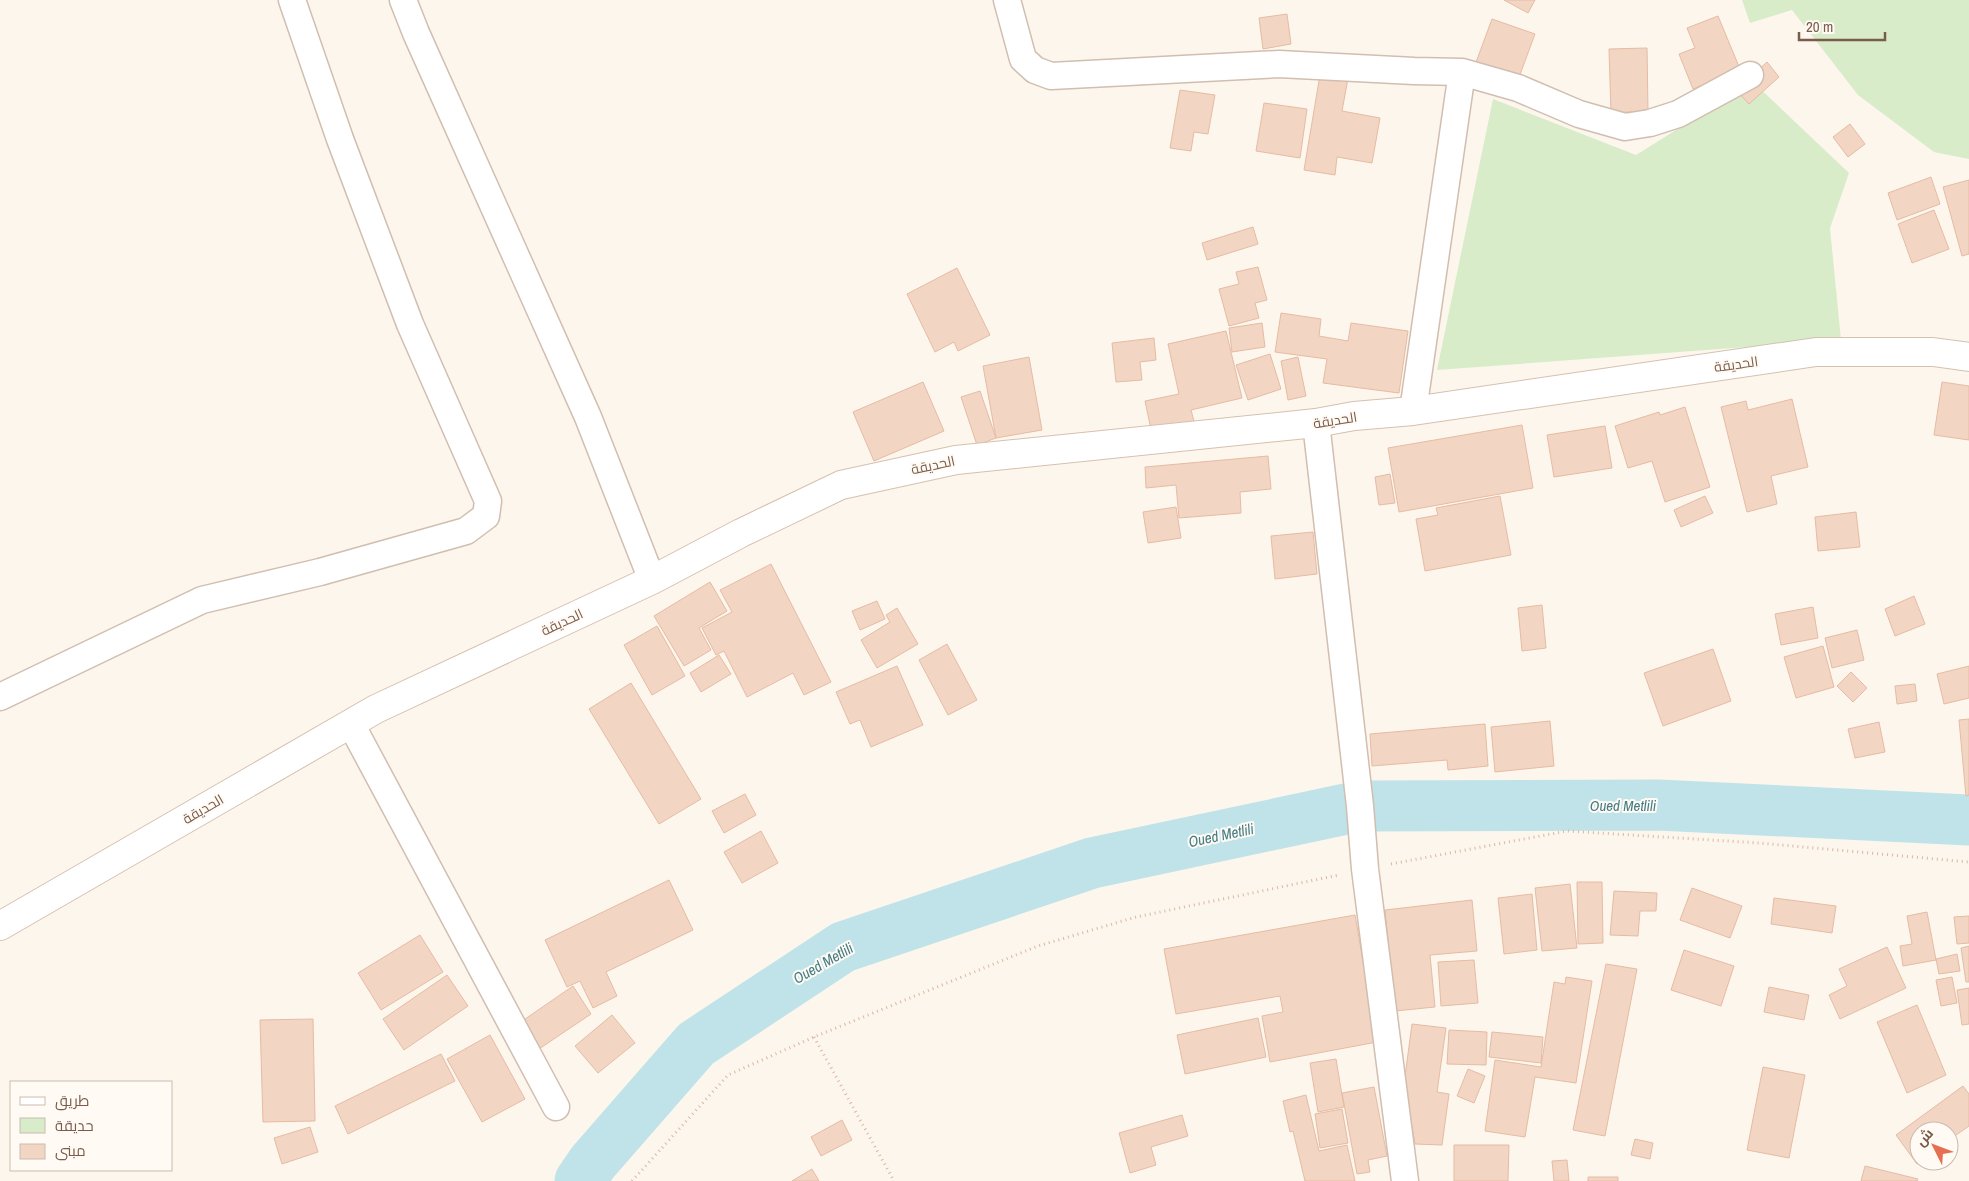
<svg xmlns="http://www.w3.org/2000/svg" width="1969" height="1181" font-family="'Archivo Narrow',Cairo,sans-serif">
  <rect width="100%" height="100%" fill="#fdf6ec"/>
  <path fill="#d8ecc9" d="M 1742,0 L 1969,0 L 1969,159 L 1934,152 L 1858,95 L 1792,10 L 1750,23 Z
    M 1753,82 L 1849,173 L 1830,228 L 1841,340 L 1437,370 L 1493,99 L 1636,155 Z"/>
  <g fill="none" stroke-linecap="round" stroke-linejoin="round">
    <path stroke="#bfe3e8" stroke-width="51" d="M 580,1181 L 593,1162 L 696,1044 L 843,947 L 1092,863 L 1360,806 L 1658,805 L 1969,820"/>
  </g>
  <path fill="#f3d5c3" stroke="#e6bba3" d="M 1504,0 L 1535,0 L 1528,13 Z
    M 1287,14 L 1291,44 L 1263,49 L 1259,18 Z
    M 1718,16 L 1740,69 L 1693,89 L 1679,54 L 1695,48 L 1687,28 Z
    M 1492,19 L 1535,34 L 1518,80 L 1475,65 Z
    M 1647,48 L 1648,111 L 1611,113 L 1609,49 Z
    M 1767,62 L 1779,77 L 1749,104 L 1736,90 Z
    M 1321,69 L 1349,73 L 1342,111 L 1380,118 L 1372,163 L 1337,157 L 1335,175 L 1304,170 Z
    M 1180,90 L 1215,95 L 1208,134 L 1194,132 L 1191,151 L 1170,148 Z
    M 1264,103 L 1307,109 L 1300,158 L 1256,151 Z
    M 1850,124 L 1865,144 L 1848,157 L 1833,137 Z
    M 1931,177 L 1940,204 L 1897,220 L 1888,193 Z
    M 1969,180 L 1969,254 L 1962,256 L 1943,187 Z
    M 1934,210 L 1949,249 L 1912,263 L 1898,224 Z
    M 1253,227 L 1258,244 L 1207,260 L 1202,243 Z
    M 1258,267 L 1267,300 L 1255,303 L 1259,318 L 1229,326 L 1219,289 L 1239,284 L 1236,272 Z
    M 957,268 L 990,335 L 958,351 L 954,342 L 935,352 L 907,294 Z
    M 1281,313 L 1321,319 L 1319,336 L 1348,341 L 1351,323 L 1408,331 L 1399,393 L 1323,383 L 1327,359 L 1275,352 Z
    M 1262,323 L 1265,347 L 1232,352 L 1229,328 Z
    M 1226,331 L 1242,398 L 1191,410 L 1195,425 L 1152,434 L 1145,401 L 1179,394 L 1168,344 Z
    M 1154,338 L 1156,360 L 1140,362 L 1142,380 L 1116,382 L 1112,343 Z
    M 1270,354 L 1281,389 L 1248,400 L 1236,365 Z
    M 1029,357 L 1042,430 L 996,438 L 983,366 Z
    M 1298,357 L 1306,396 L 1288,400 L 1281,361 Z
    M 923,382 L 944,431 L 874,461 L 853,412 Z
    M 1942,382 L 1969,386 L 1969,440 L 1934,435 Z
    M 980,391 L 996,438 L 977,445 L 961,397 Z
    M 1792,399 L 1808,467 L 1771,476 L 1777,504 L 1747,512 L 1721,407 L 1746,401 L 1748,410 Z
    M 1685,407 L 1710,487 L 1665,502 L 1652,461 L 1628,468 L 1615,426 L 1659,412 L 1660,415 Z
    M 1522,425 L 1533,488 L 1399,512 L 1388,448 Z
    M 1605,426 L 1612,468 L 1554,477 L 1547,435 Z
    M 1268,456 L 1271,489 L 1240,492 L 1241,513 L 1179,518 L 1176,485 L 1146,488 L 1145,467 Z
    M 1390,474 L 1395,503 L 1379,505 L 1375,477 Z
    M 1500,496 L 1511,555 L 1425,571 L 1416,519 L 1438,515 L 1436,508 Z
    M 1705,496 L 1713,513 L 1681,527 L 1674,510 Z
    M 1176,507 L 1181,538 L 1148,543 L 1143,512 Z
    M 1856,512 L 1860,547 L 1818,551 L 1815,517 Z
    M 1313,532 L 1317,574 L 1275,579 L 1271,536 Z
    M 771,564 L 831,682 L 804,695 L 793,673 L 747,697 L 724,651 L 716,655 L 702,628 L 732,612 L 720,590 Z
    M 710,582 L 727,611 L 699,628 L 711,650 L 684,666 L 654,616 Z
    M 1914,596 L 1925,624 L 1895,636 L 1885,609 Z
    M 877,601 L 885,619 L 860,630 L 852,611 Z
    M 1542,605 L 1546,648 L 1522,651 L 1518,608 Z
    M 1813,607 L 1818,638 L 1781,645 L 1775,614 Z
    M 897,608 L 918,644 L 877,668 L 861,640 L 890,622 L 886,615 Z
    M 657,626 L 685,676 L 652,695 L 624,645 Z
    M 1857,630 L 1864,660 L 1832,668 L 1825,638 Z
    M 947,644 L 977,700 L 948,715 L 919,660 Z
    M 1823,646 L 1834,687 L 1796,698 L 1784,657 Z
    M 1713,649 L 1731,701 L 1663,726 L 1644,673 Z
    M 719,655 L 731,674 L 701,692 L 690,673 Z
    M 897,666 L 923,725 L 871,747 L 860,720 L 850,724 L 836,692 Z
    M 1969,666 L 1969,698 L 1944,704 L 1937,674 Z
    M 1851,672 L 1867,688 L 1853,702 L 1837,686 Z
    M 631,683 L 701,799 L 659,824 L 589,709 Z
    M 1915,684 L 1917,701 L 1897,704 L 1895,686 Z
    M 1969,719 L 1969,795 L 1966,796 L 1959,720 Z
    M 1550,721 L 1554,766 L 1495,772 L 1491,727 Z
    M 1879,722 L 1885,752 L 1855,758 L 1848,729 Z
    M 1485,724 L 1488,766 L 1448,770 L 1447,760 L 1372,766 L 1370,734 Z
    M 745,794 L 756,815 L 724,833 L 712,811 Z
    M 761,831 L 778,863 L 742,883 L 724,852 Z
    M 669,880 L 693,930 L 606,972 L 617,996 L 593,1008 L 580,981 L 567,987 L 545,940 Z
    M 1577,882 L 1602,882 L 1603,943 L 1578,944 Z
    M 1570,884 L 1577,948 L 1542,951 L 1535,888 Z
    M 1692,888 L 1742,906 L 1730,938 L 1680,920 Z
    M 1614,891 L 1657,893 L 1656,911 L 1640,911 L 1638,936 L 1610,935 Z
    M 1532,894 L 1537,950 L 1504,954 L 1498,898 Z
    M 1774,898 L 1836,906 L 1832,933 L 1771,924 Z
    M 1472,900 L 1477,951 L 1430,955 L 1435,1007 L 1395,1011 L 1385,910 Z
    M 1927,912 L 1936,960 L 1903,966 L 1900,946 L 1912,944 L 1907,916 Z
    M 1355,915 L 1377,1042 L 1270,1062 L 1262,1016 L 1283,1012 L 1280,996 L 1176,1014 L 1164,949 Z
    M 1969,916 L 1969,943 L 1957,944 L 1954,917 Z
    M 420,935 L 443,972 L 381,1010 L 358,973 Z
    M 1969,946 L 1969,982 L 1966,982 L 1961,948 Z
    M 1887,947 L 1906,988 L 1840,1019 L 1829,995 L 1847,986 L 1839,969 Z
    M 1684,950 L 1734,966 L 1721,1006 L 1671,990 Z
    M 1957,954 L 1960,971 L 1939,974 L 1936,959 Z
    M 1474,960 L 1478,1003 L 1441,1006 L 1438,962 Z
    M 1606,964 L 1637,969 L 1605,1136 L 1573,1130 Z
    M 447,975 L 468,1006 L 404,1050 L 383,1019 Z
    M 1566,977 L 1592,981 L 1576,1083 L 1535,1077 L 1525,1137 L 1485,1131 L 1495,1060 L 1541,1067 L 1554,982 L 1565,984 Z
    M 1952,977 L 1957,1003 L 1941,1006 L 1936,980 Z
    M 573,986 L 591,1014 L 533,1053 L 515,1026 Z
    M 1769,987 L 1809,995 L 1804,1020 L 1764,1012 Z
    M 1969,988 L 1969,1024 L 1962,1025 L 1957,990 Z
    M 1917,1005 L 1946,1075 L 1907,1093 L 1877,1022 Z
    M 612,1015 L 635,1043 L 598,1073 L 575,1046 Z
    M 1258,1018 L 1266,1057 L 1185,1074 L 1177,1035 Z
    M 313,1019 L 315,1121 L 263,1122 L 260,1020 Z
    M 1412,1024 L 1446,1028 L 1437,1092 L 1449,1094 L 1442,1145 L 1415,1144 L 1404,1084 Z
    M 1449,1030 L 1487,1032 L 1486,1065 L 1447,1064 Z
    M 1492,1032 L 1543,1037 L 1541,1063 L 1489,1057 Z
    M 490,1035 L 525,1099 L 482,1122 L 447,1059 Z
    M 441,1054 L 455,1081 L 348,1134 L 335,1106 Z
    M 1336,1059 L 1344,1107 L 1318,1112 L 1310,1063 Z
    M 1763,1067 L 1805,1075 L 1789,1158 L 1747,1150 Z
    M 1468,1069 L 1485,1076 L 1474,1103 L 1457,1096 Z
    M 1963,1086 L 1969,1094 L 1969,1126 L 1949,1140 L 1949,1131 L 1919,1131 L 1919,1161 L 1921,1161 L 1917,1164 L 1896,1135 Z
    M 1374,1087 L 1387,1156 L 1368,1160 L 1370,1172 L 1357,1174 L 1342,1093 Z
    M 1306,1095 L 1319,1151 L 1347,1145 L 1355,1181 L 1305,1181 L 1293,1131 L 1290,1132 L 1283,1101 Z
    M 1342,1109 L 1348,1143 L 1320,1148 L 1315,1114 Z
    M 1182,1115 L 1188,1136 L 1151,1147 L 1156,1165 L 1130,1173 L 1119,1133 Z
    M 842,1120 L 852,1140 L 821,1156 L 811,1137 Z
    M 310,1127 L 318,1152 L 282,1164 L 274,1138 Z
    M 1635,1139 L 1653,1143 L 1650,1159 L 1631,1155 Z
    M 1454,1145 L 1509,1145 L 1508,1181 L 1454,1181 Z
    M 1567,1160 L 1569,1181 L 1554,1181 L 1552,1161 Z
    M 1865,1166 L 1918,1179 L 1917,1181 L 1861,1181 Z
    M 812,1169 L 819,1181 L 792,1181 Z
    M 1588,1177 L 1618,1177 L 1618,1181 L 1588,1181 Z"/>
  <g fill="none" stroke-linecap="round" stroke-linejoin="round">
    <defs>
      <path id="street" d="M 403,0 L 416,33 L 588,417 L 652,580
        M 1007,0 L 1023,59 L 1035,70 L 1051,76 L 1279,64 L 1414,71 L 1462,72 L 1413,411
        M 1462,72 L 1518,88 L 1579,114 L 1625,127 L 1650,123 L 1678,114 L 1750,75
        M 1316,423 L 1360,806 L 1365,869 L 1405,1181
        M 0,697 L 202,600 L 320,572 L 466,531 L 486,516 L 488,501 L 410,324 L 340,139 L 292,0
        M 351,724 L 556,1107"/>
      <path id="secondary" d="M 0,926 L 376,709 L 652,580 L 741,533 L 841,485 L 956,460 L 1316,423 L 1354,416 L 1413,411 L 1816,352 L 1933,352 L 1969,357"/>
    </defs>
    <use href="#street" stroke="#d1beb0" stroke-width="29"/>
    <use href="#secondary" stroke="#d6c0b0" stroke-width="30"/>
    <path stroke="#d9b8a5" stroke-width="3" stroke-dasharray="1 4" stroke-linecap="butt" d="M 1391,864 L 1567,831 L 1759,843 L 1969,862
      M 814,1037 L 894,1181
      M 632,1181 L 728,1075 L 814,1037 L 1038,946 L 1136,917 L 1339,875"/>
    <use href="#street" stroke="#fff" stroke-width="26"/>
    <use href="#secondary" stroke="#fff" stroke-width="28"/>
  </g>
  <g text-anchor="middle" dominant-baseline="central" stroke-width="4" stroke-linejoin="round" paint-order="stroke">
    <g font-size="14" fill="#7a5c4d" stroke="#fffaf3">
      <text transform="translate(1736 364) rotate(-8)">الحديقة</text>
      <text transform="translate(1335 420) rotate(-9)">الحديقة</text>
      <text transform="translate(933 465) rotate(-12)">الحديقة</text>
      <text transform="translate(562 622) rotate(-25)">الحديقة</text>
      <text transform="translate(203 809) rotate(-30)">الحديقة</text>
    </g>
    <g font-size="15" font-style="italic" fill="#437c86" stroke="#fffaf3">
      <text x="1623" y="805">Oued Metlili</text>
      <text transform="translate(1221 835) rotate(-12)">Oued Metlili</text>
      <text transform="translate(823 963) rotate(-30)">Oued Metlili</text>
    </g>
  </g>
  <rect x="10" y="1081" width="162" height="90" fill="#fffaf3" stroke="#cabbb1"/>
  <rect x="20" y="1097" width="25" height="8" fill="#ffffff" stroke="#cabbb1"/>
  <text x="55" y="1106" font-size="15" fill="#7a5c4d">طريق</text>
  <rect x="20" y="1118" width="25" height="15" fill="#d8ecc9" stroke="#cabbb1"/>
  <text x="55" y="1131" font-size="15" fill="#7a5c4d">حديقة</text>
  <rect x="20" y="1144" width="25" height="15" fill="#f3d5c3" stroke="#cabbb1"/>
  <text x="55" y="1156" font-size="15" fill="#7a5c4d">مبنى</text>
  <g transform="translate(1934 1146) rotate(312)"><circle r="24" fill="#fffaf3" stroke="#cabbb1"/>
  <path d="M0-4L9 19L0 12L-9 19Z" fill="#e76f51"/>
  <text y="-8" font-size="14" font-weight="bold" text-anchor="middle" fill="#7a5c4d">ش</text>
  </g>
  <path d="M1799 32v8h86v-8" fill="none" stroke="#7a5c4d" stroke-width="2.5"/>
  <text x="1806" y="32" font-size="15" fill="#7a5c4d" stroke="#fffaf3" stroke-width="4" paint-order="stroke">20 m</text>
</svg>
